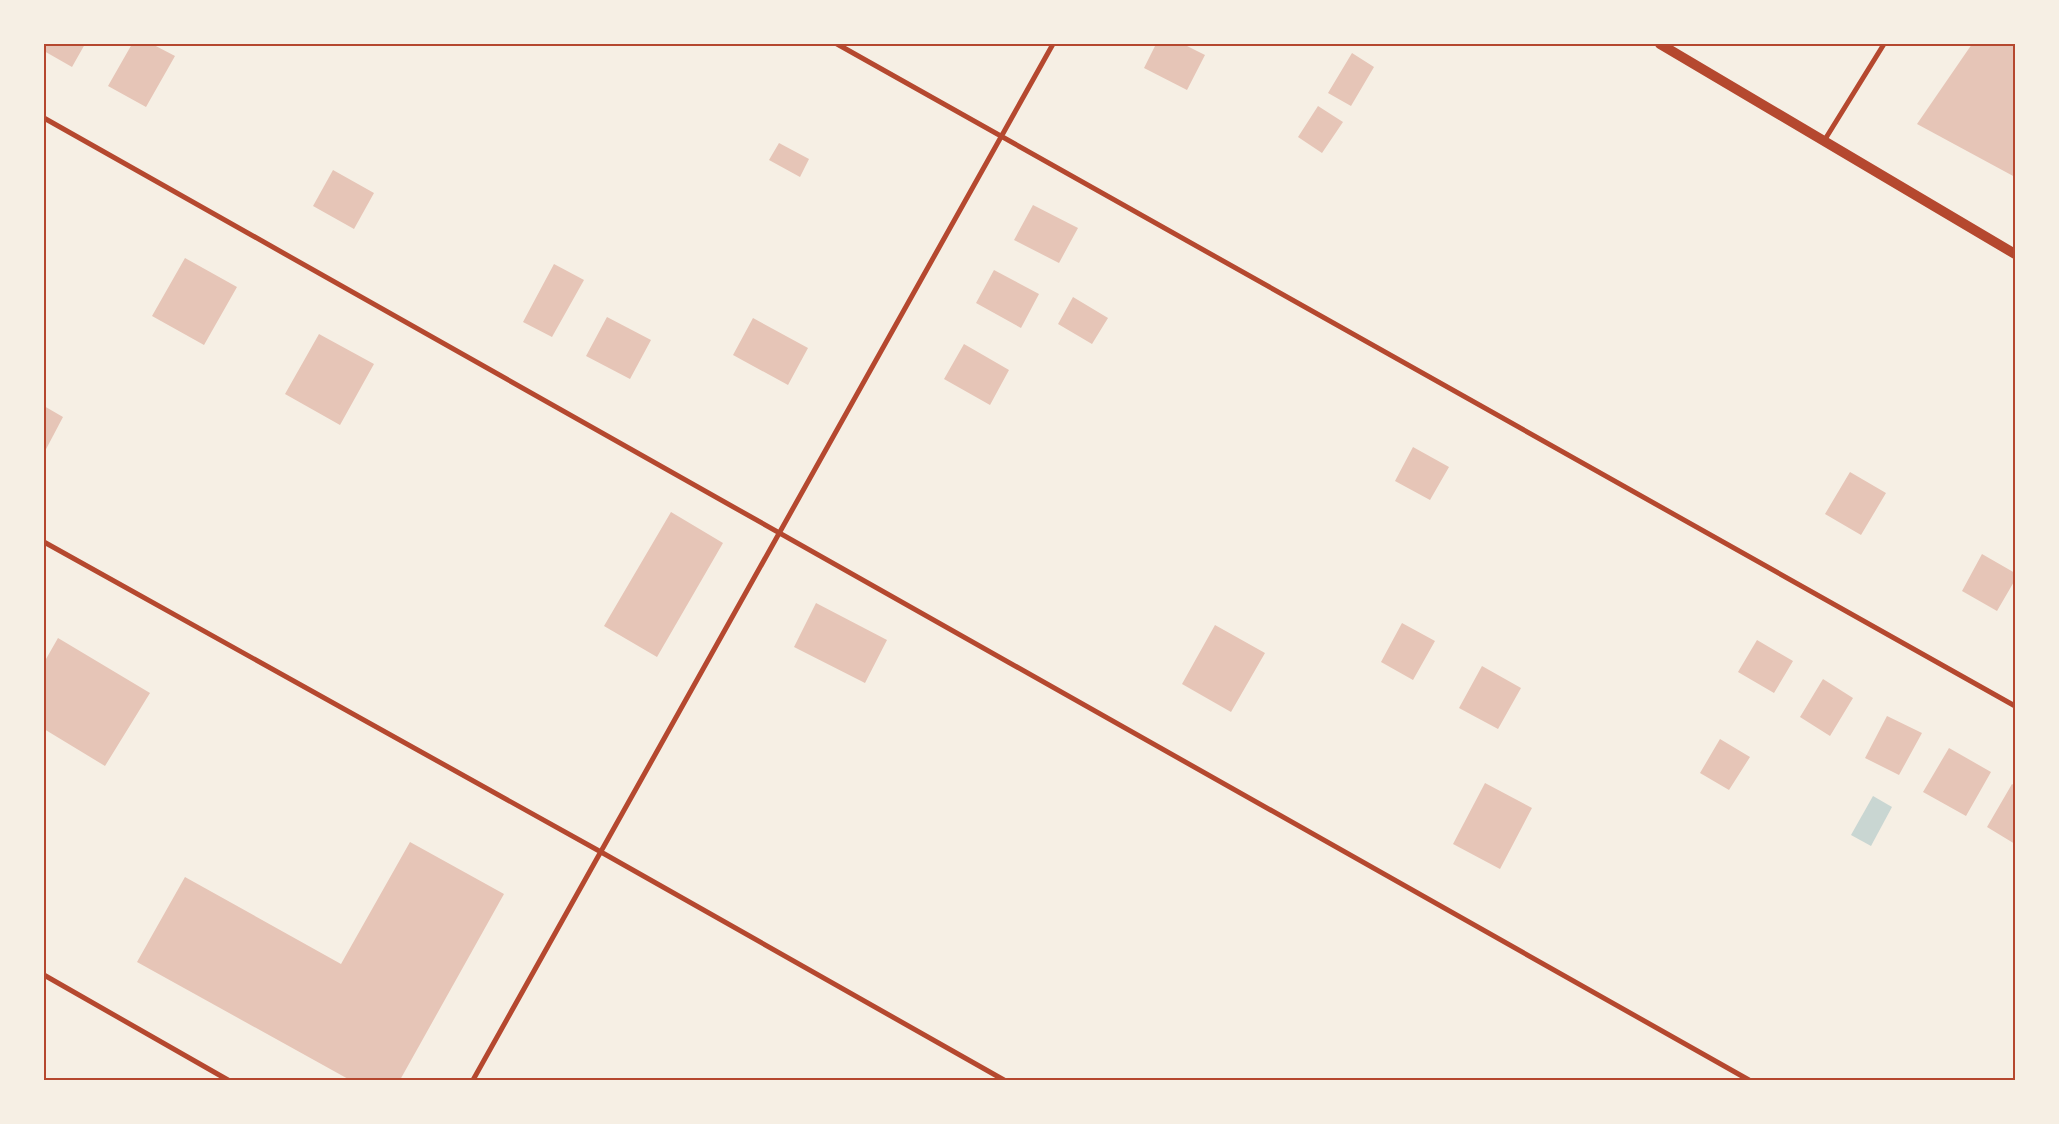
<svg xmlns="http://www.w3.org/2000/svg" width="2059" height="1124" font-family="Overpass,sans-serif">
  <rect width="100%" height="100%" fill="#f6efe4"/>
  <path fill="#c9d6d2" d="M 1873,796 L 1892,807 L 1871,846 L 1851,835 Z"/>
  <path fill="#e6c5b7" d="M 44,44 L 85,44 L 72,67 L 44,51 Z
    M 132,44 L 152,44 L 175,56 L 146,107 L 108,86 Z
    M 1156,44 L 1183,44 L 1205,55 L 1187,90 L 1144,68 Z
    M 1972,44 L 2011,44 L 2015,46 L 2015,177 L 1917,124 Z
    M 1352,53 L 1374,67 L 1351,106 L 1328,93 Z
    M 1318,106 L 1343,122 L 1322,153 L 1298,137 Z
    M 779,143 L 809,159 L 800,177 L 769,160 Z
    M 333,170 L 374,193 L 354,229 L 313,206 Z
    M 1033,205 L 1078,228 L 1059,263 L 1014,240 Z
    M 185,258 L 237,287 L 204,345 L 152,316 Z
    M 554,264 L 584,280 L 552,337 L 523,322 Z
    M 994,270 L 1039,294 L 1021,328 L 976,303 Z
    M 1073,297 L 1108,318 L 1092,344 L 1058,324 Z
    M 607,317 L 651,340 L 630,379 L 586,356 Z
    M 753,318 L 808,348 L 788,385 L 733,355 Z
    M 319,334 L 374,364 L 340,425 L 285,394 Z
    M 964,344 L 1009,370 L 990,405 L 944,379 Z
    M 44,406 L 63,417 L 44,453 Z
    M 1413,447 L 1449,467 L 1430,500 L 1395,481 Z
    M 1850,472 L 1886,493 L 1861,535 L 1825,514 Z
    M 671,512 L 723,543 L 657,657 L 604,626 Z
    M 1982,554 L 2015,573 L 2015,580 L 1997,611 L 1962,591 Z
    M 816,603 L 887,640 L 865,683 L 794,647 Z
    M 1402,623 L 1435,641 L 1413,680 L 1381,662 Z
    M 1215,625 L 1265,653 L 1231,712 L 1182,684 Z
    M 58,638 L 150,693 L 105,766 L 44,729 L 44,657 L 46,659 Z
    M 1757,640 L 1793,661 L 1774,693 L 1738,672 Z
    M 1482,666 L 1521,688 L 1498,729 L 1459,708 Z
    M 1823,679 L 1853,698 L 1830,736 L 1800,717 Z
    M 1887,716 L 1922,733 L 1899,775 L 1865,758 Z
    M 1720,739 L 1750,757 L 1729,790 L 1700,773 Z
    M 1949,748 L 1991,772 L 1966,816 L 1923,792 Z
    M 1485,783 L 1532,808 L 1500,869 L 1453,844 Z
    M 2012,784 L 2015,786 L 2015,844 L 1987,827 Z
    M 410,842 L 504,894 L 400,1080 L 350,1080 L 137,962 L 185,877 L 341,964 Z"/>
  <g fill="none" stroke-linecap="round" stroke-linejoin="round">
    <path stroke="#b5482f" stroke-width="5" d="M 837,44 L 2015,706
      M 44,118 L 1749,1080
      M 1824,141 L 1884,44
      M 44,542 L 601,852 L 1004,1080
      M 44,975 L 228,1080
      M 473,1080 L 1053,44"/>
    <path stroke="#b5482f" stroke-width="10" d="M 1660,44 L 2015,254"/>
  </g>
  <rect width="2059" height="1124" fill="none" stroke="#f6efe4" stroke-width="90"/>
  <rect x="45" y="45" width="1969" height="1034" fill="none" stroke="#b5482f" stroke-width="2"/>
</svg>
